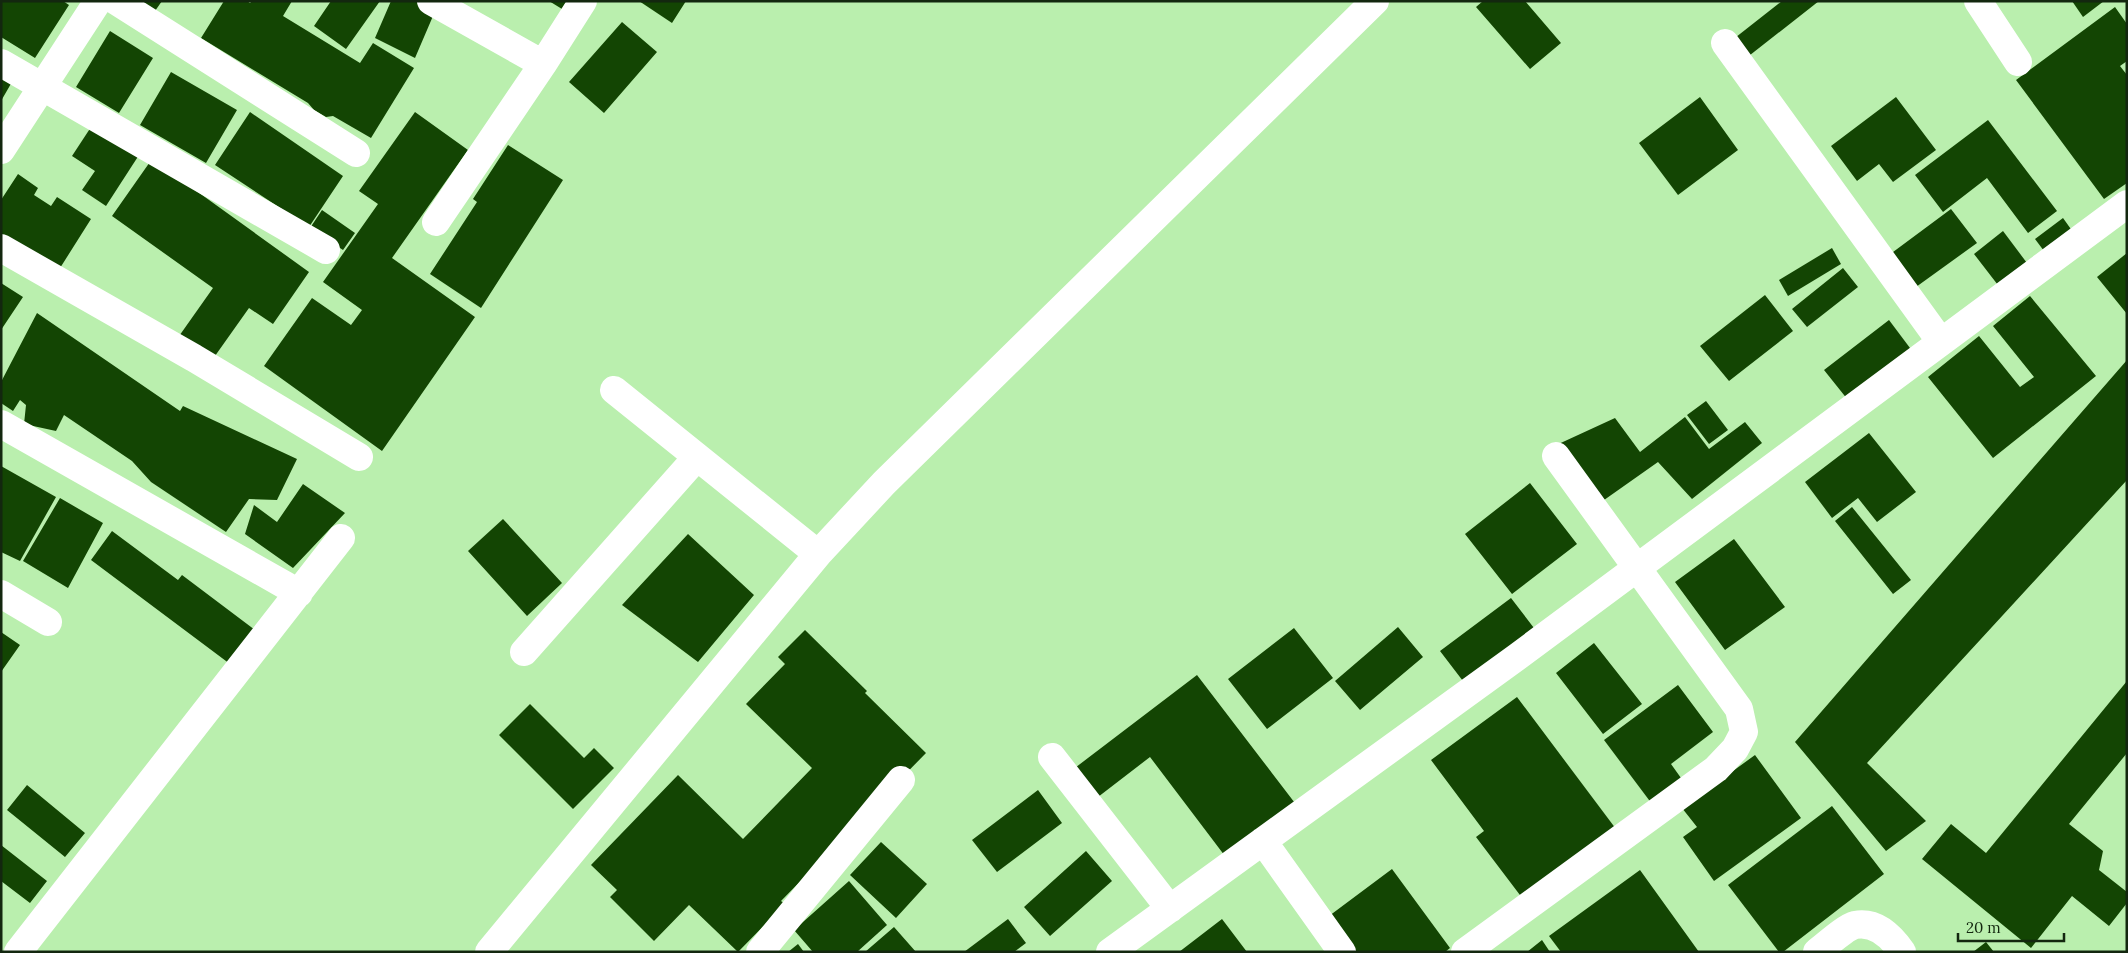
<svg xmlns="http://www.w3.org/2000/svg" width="2128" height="953" font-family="Lora,serif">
  <rect width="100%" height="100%" fill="#baefae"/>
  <path fill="#134503" d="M 1,1 L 63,1 L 69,5 L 35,58 L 1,37 Z
    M 140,1 L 162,1 L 155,11 Z
    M 224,1 L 247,1 L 250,3 L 252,1 L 292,1 L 283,16 L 360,63 L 373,43 L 414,68 L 371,138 L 333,116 L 326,117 L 314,110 L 308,103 L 201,38 Z
    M 331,1 L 380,1 L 346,49 L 314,26 Z
    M 391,1 L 422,1 L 436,9 L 415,58 L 375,38 Z
    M 549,1 L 567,1 L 562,9 Z
    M 639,1 L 686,1 L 672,23 Z
    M 1483,1 L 1525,1 L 1561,43 L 1530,69 L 1476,7 Z
    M 1782,1 L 1819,1 L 1745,59 L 1731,41 Z
    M 2072,1 L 2104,1 L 2083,17 Z
    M 2115,7 L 2127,24 L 2127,61 L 2120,66 L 2127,75 L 2127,183 L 2104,199 L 2016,80 Z
    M 622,22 L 657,52 L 604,113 L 569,82 Z
    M 110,31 L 153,58 L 119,113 L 76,87 Z
    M 1,67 L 16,75 L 1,101 Z
    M 171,72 L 237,110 L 206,163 L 140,125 Z
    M 1700,97 L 1738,150 L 1678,195 L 1639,143 Z
    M 1896,97 L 1936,150 L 1893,182 L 1879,164 L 1857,181 L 1831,146 Z
    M 250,112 L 343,176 L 309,227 L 215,165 Z
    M 415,112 L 468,150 L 392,258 L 475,317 L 382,451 L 264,366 L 312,298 L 351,325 L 362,310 L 323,282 L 378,204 L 359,191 Z
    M 1988,120 L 2057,211 L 2028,233 L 1987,178 L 1943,212 L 1915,175 Z
    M 93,124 L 139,155 L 106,206 L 82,190 L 95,171 L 72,156 Z
    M 508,145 L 563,180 L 481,308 L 430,274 L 477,202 L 473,199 Z
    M 152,159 L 309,272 L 273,324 L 249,308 L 210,363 L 177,339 L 213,288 L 112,216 Z
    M 18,174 L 38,188 L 34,195 L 51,206 L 57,197 L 91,219 L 55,276 L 1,243 L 1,200 Z
    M 1951,209 L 1977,243 L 1916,287 L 1889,255 Z
    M 322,210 L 355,233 L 343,250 L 310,228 Z
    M 2063,218 L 2078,239 L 2050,259 L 2035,239 Z
    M 2003,231 L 2030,267 L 2001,289 L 1974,254 Z
    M 1832,248 L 1841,264 L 1788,296 L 1779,280 Z
    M 2127,253 L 2127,314 L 2097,277 Z
    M 1843,268 L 1858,287 L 1807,327 L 1792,309 Z
    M 1,283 L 23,297 L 1,330 Z
    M 1765,295 L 1793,331 L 1729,381 L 1700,346 Z
    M 2030,296 L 2096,376 L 1993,458 L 1928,377 L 1979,336 L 2020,387 L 2034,377 L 1993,326 Z
    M 37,313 L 180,411 L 183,406 L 297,459 L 277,500 L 249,499 L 226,532 L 151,482 L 132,461 L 64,415 L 56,431 L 24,424 L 26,405 L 20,400 L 13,411 L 1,403 L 1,382 Z
    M 1889,320 L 1916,356 L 1852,405 L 1824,370 Z
    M 2127,360 L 2127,480 L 1867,763 L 1926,821 L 1886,851 L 1795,742 Z
    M 1706,401 L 1728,430 L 1709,444 L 1687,415 Z
    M 1685,417 L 1709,449 L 1745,422 L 1762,443 L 1692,499 L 1658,462 L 1597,505 L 1552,447 L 1615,418 L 1640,452 Z
    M 1869,433 L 1916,492 L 1877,522 L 1858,498 L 1832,518 L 1805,482 Z
    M 1,466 L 56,497 L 20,561 L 1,552 Z
    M 1530,483 L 1577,544 L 1512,594 L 1465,534 Z
    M 303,484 L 345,513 L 293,568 L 245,534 L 254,505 L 277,522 Z
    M 60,498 L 103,523 L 68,588 L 23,561 Z
    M 1852,507 L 1911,580 L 1893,594 L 1835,521 Z
    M 503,519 L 562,583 L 527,616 L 468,551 Z
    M 112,531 L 178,580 L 182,575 L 263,636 L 238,670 L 91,560 Z
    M 688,534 L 754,595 L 698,662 L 622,605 Z
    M 1734,539 L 1785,607 L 1725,650 L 1675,582 Z
    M 1511,598 L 1537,632 L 1466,685 L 1440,651 Z
    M 1398,627 L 1423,657 L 1360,710 L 1335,681 Z
    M 1294,628 L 1333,678 L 1267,729 L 1228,679 Z
    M 805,630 L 867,691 L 865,693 L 926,753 L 781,901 L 785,904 L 738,952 L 689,905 L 654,941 L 610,897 L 617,890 L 591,865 L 678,775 L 743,839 L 812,768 L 746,704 L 785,664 L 778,657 Z
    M 1,632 L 20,645 L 1,672 Z
    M 1594,643 L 1642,704 L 1603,734 L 1556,673 Z
    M 1197,675 L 1301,811 L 1231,864 L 1150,757 L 1085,807 L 1063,777 Z
    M 2127,681 L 2127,753 L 2069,824 L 2103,851 L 2099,870 L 2127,892 L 2127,903 L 2109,926 L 2072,896 L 2031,948 L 1922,859 L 1951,824 L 1986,853 Z
    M 1678,685 L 1713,732 L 1671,764 L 1686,785 L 1655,808 L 1604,740 Z
    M 1517,697 L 1619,833 L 1526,903 L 1476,837 L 1484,831 L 1431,760 Z
    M 530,704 L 584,758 L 594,748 L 614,768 L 573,809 L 499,735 Z
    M 1755,755 L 1801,818 L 1714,881 L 1683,837 L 1697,827 L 1682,808 Z
    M 27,785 L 85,833 L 65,857 L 7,810 Z
    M 1038,790 L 1062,823 L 997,872 L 972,840 Z
    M 1832,806 L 1884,874 L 1783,952 L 1779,952 L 1728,885 Z
    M 881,842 L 927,884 L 896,918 L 850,875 Z
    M 1,845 L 47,881 L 30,903 L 1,881 Z
    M 1086,851 L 1112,881 L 1050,936 L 1024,907 Z
    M 1392,869 L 1450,948 L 1445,952 L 1357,952 L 1329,916 Z
    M 1640,870 L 1699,952 L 1561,952 L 1549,936 Z
    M 849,881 L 887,925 L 857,952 L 813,952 L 794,930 Z
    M 1008,919 L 1026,943 L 1014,952 L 964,952 Z
    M 1222,919 L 1247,952 L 1179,952 Z
    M 894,927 L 916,952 L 865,952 Z
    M 1542,940 L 1550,952 L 1527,952 Z
    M 1986,942 L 1994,952 L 1973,952 Z
    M 798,944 L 804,952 L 788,952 Z"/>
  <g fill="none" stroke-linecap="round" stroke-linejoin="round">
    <path stroke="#fff" stroke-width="28" d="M 116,1 L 356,153
      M 431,1 L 543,64 L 583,1
      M 1978,1 L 2018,62
      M 1725,43 L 1941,342
      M 1,63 L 326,250
      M 1,150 L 98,1
      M 436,222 L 543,64
      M 1,248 L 194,358 L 359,457
      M 614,390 L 818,554
      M 1,424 L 299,593
      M 1,594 L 48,622
      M 524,652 L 697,457
      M 1052,757 L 1170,909
      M 1263,841 L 1342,952
      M 18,952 L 341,538
      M 489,952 L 818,554 L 884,483 L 1375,1
      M 760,952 L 901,780
      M 1110,952 L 1517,657 L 2127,204
      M 1465,952 L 1716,769 L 1735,749 L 1744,732 L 1739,709 L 1556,456
      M 1817,952 C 1825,946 1846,927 1855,925 C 1876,921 1891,936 1902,952"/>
  </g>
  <rect width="2128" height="953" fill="none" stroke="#13270f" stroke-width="5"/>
  <path d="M1958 933v8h106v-8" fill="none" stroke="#13270f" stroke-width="2.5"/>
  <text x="1966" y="933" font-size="15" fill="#13270f" stroke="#baefae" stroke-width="4" paint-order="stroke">20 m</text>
</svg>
